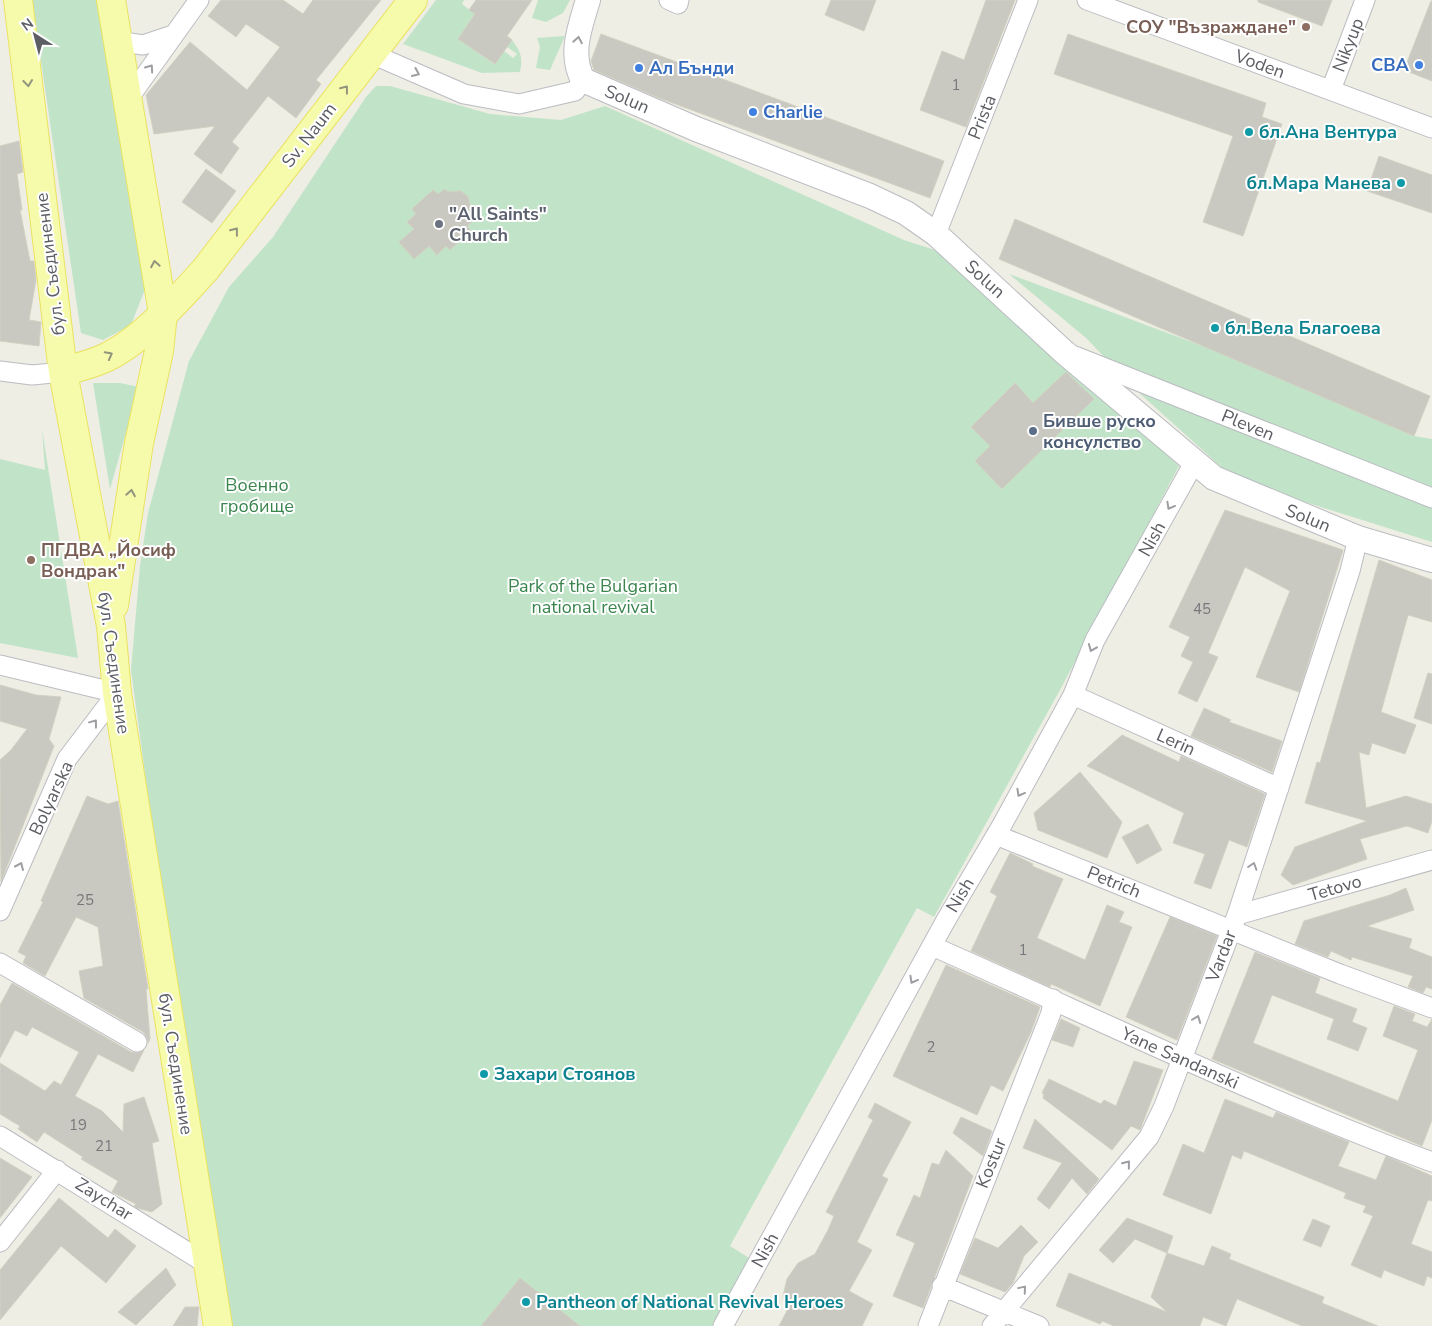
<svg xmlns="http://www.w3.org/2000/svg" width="1432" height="1326" font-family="'Nunito Sans',sans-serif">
  <rect width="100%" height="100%" fill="#eeeee4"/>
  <path fill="#c1e4c9" d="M 32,0 L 98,0 L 145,289 L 131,325 L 103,340 L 81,333 Z
    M 436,0 L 464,0 L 462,4 L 475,14 L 458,39 L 494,64 L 504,51 L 513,58 L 517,54 L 507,47 L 512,40 C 521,52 523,57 520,72 L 482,73 L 403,44 Z
    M 538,0 L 570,0 L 563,13 L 546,22 L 532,18 Z
    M 565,36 L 550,70 L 536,68 L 540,47 L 537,38 Z
    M 376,86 L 390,86 L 490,114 L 561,120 L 605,106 L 904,240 L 944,253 L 1064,359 L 1179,466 L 1060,690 L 934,917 L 917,908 L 730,1246 L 754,1261 L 716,1326 L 229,1326 L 211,1261 L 131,670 L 140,566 L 148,513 L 189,361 L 229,287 L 273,237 L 366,97 Z
    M 1009,274 L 1224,354 L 1414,436 L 1432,439 L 1432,542 L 1305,502 L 1229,474 L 1136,390 L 1086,338 Z
    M 93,383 L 120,383 L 139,387 L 110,489 Z
    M 42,429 L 78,658 L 0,643 L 0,459 L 45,470 Z"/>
  <path fill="#c9c8c1" stroke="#d2d1c2" d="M 221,0 L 283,0 L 303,14 L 313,0 L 381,0 L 316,80 L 321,84 L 296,118 L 268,96 L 232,142 L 239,148 L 221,174 L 194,154 L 215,126 L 154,134 L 146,95 L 190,42 L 247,90 L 280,47 L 246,24 L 236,37 L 208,16 Z
    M 476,0 L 532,0 L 507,36 L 512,40 L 495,64 L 458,39 L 475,14 L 469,10 Z
    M 831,0 L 876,0 L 864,31 L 825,15 Z
    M 986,0 L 1015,0 L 966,127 L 920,110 L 942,51 L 964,60 Z
    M 1258,0 L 1332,0 L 1322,26 L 1258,2 Z
    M 1431,1 L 1432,1 L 1432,81 L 1404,70 Z
    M 601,34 L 944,161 L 930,198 L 659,98 L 594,70 L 591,61 Z
    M 1068,34 L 1266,103 L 1262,117 L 1282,124 L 1243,236 L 1203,222 L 1233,136 L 1054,74 Z
    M 19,141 L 23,172 L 17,174 L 22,210 L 20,210 L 30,261 L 34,261 L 36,280 L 29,320 L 41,322 L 39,346 L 0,341 L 0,146 Z
    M 1379,156 L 1432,175 L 1432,213 L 1367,191 Z
    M 206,169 L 236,191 L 212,223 L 182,202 Z
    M 445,189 L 448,192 L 461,191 L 468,197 L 470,205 L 468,214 L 473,221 L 467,226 L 471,231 L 450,250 L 446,246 L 437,255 L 429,246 L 414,259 L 399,242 L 414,229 L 407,222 L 416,214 L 412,209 L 433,190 L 438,194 Z
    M 1015,219 L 1430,396 L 1414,436 L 999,259 Z
    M 1066,372 L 1094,399 L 1002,489 L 975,461 L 990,446 L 971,427 L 1015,383 L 1033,403 Z
    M 1225,510 L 1343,550 L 1299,692 L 1256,677 L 1290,591 L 1245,567 L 1208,653 L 1218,657 L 1197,702 L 1178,693 L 1193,662 L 1181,656 L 1190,637 L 1169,627 Z
    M 1379,560 L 1432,580 L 1432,622 L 1408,615 L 1381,712 L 1416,725 L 1405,754 L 1372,743 L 1369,755 L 1359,752 L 1366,808 L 1406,796 L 1432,804 L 1432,821 L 1428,833 L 1407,826 L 1360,839 L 1367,859 L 1293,885 L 1281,875 L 1295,847 L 1367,821 L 1305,803 L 1317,762 L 1320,763 Z
    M 1428,673 L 1432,674 L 1432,724 L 1414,718 Z
    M 0,685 L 36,695 L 61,697 L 49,739 L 54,746 L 1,882 L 0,760 L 11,750 L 27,729 L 0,721 Z
    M 1204,708 L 1231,720 L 1229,722 L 1282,741 L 1272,772 L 1191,736 Z
    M 1122,735 L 1179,762 L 1181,756 L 1265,794 L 1247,847 L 1229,840 L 1211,889 L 1194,883 L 1205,854 L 1173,843 L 1184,813 L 1087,766 Z
    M 1080,772 L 1122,822 L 1107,858 L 1038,830 L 1034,813 Z
    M 87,796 L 108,804 L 118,801 L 148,989 L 146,989 L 150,1039 L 148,1043 L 147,1037 L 143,1032 L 84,998 L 79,971 L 103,966 L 98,927 L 76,917 L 45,976 L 23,963 L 26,956 L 18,952 L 43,902 L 41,901 Z
    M 1148,824 L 1162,850 L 1137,864 L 1122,837 Z
    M 1010,853 L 1033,864 L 1032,866 L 1063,879 L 1037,938 L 1085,960 L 1107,905 L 1124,912 L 1119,922 L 1132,927 L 1100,1006 L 1051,984 L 1050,987 L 971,951 L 997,896 L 990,892 Z
    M 1406,888 L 1414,910 L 1367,926 L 1412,939 L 1409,948 L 1432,957 L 1432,989 L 1426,987 L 1423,993 L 1408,987 L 1413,976 L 1352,957 L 1351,960 L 1331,951 L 1328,957 L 1295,944 L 1304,921 L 1390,895 Z
    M 1170,917 L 1217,936 L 1177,1040 L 1126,1017 Z
    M 1255,952 L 1320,978 L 1315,993 L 1357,1009 L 1352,1022 L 1367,1028 L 1358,1051 L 1327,1039 L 1334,1019 L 1272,995 L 1253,1043 L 1398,1101 L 1418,1050 L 1383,1036 L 1394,1006 L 1415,1014 L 1412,1021 L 1427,1027 L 1432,1019 L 1432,1120 L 1422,1146 L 1212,1059 Z
    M 946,965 L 1040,1007 L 1031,1032 L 1003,1091 L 991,1085 L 977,1115 L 893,1076 Z
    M 12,983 L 131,1052 L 137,1053 L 144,1050 L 133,1072 L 98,1054 L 75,1096 L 102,1111 L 123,1132 L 124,1104 L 144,1097 L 159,1141 L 152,1143 L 162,1204 L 152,1212 L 137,1208 L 134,1206 L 136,1204 L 112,1192 L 118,1181 L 81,1159 L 83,1157 L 44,1132 L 37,1142 L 18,1129 L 20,1126 L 0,1114 L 0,1063 L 45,1091 L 54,1081 L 61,1085 L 79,1052 L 32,1027 L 27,1036 L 15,1030 L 0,1058 L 0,1005 Z
    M 1061,1019 L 1080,1028 L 1073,1047 L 1052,1040 Z
    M 1134,1061 L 1163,1070 L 1140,1130 L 1131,1126 L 1112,1150 L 1043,1098 L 1044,1094 L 1042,1093 L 1049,1079 L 1101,1104 L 1104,1100 L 1116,1106 Z
    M 1225,1099 L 1273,1118 L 1276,1112 L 1349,1142 L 1338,1166 L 1376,1180 L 1386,1156 L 1432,1176 L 1432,1201 L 1428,1200 L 1411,1244 L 1432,1252 L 1432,1278 L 1427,1276 L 1424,1286 L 1384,1270 L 1381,1278 L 1351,1265 L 1373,1216 L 1363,1212 L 1366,1206 L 1344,1198 L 1346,1193 L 1244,1151 L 1241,1159 L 1232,1155 L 1211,1214 L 1163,1195 L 1183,1144 L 1204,1153 Z
    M 875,1103 L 911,1122 L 882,1176 L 888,1179 L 857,1242 L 872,1250 L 849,1291 L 873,1304 L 862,1326 L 779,1326 L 789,1307 L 784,1302 L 783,1296 L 787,1279 L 798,1263 L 815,1254 L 828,1230 L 834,1216 L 826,1212 L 873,1120 L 868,1117 Z
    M 961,1117 L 992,1131 L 983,1156 L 953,1133 Z
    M 1035,1119 L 1099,1179 L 1087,1194 L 1072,1178 L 1049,1209 L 1037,1199 L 1062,1163 L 1023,1148 Z
    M 946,1150 L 973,1176 L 923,1308 L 893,1296 L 915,1243 L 896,1235 L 914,1195 L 920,1198 L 932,1163 L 939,1165 Z
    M 0,1158 L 32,1177 L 0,1218 Z
    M 59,1198 L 108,1238 L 115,1229 L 136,1246 L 106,1283 L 61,1246 L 0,1320 L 0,1270 Z
    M 1127,1218 L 1173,1236 L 1167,1253 L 1135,1239 L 1113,1263 L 1099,1250 Z
    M 1313,1219 L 1330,1226 L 1321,1247 L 1303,1240 Z
    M 1021,1225 L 1038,1242 L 1024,1256 L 1013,1283 L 1005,1292 L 960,1274 L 975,1238 L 998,1248 Z
    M 1212,1246 L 1231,1254 L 1229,1259 L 1324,1297 L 1322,1303 L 1378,1326 L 1302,1326 L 1237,1299 L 1226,1326 L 1203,1317 L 1200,1326 L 1114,1326 L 1102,1321 L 1100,1324 L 1056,1306 L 1069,1273 L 1167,1312 L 1151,1297 L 1167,1253 L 1204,1266 Z
    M 166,1268 L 176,1285 L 136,1325 L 118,1312 Z
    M 520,1278 L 580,1326 L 481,1326 Z
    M 185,1307 L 199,1307 L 197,1326 L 173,1326 Z"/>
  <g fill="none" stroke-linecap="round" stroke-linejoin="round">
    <defs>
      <path id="minor" d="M 669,0 L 678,4 L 679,0
        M 1087,0 L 1432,128
        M 117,41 L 143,45 L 173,35
        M 372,54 L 464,94 L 519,104 L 575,91 L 583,80
        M 1331,90 L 1365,0
        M 126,102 L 199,0
        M 936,234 L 1028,0
        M 1075,356 L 1432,498
        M 0,371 L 32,375 L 63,372
        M 0,665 L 117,693 L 67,759 L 0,911
        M 1073,695 L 1279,788
        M 996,835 L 1340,974 L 1432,1008
        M 1237,915 L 1432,860
        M 932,946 C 1098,1019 1261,1099 1432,1162
        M 0,963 L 137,1042
        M 0,1136 L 207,1264
        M 0,1242 L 57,1170
        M 942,1286 L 1039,1326
        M 723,1326 L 946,920 L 1002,825 L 1073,695 L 1095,640 L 1194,463
        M 928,1326 L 1051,1013 L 1053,999
        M 992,1326 L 1149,1137 L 1164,1106 L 1237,915 L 1350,571 L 1358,538"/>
      <path id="tertiary" d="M 588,0 C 580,27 569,54 583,80 L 696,129 L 870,196 L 906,213 L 936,234 L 1064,352 L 1214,478 L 1358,538 L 1432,560"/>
      <path id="primary" d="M 18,0 L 63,372 L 111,626 L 117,693 L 218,1326
        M 111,0 L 163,313 L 159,351 L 139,443 L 114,605
        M 63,372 C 78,367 93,364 107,357 C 143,339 178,300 205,270 L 413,0"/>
    </defs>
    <use href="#minor" stroke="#bbbcc2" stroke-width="21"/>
    <use href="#tertiary" stroke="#bbbcc2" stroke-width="26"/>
    <use href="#primary" stroke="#eae260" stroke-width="30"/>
    <use href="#minor" stroke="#fff" stroke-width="19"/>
    <use href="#tertiary" stroke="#fff" stroke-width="24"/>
    <use href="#primary" stroke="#f6fbac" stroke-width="28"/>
  </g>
  <defs><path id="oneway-chevron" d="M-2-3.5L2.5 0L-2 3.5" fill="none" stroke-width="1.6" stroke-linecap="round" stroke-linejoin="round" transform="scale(1.25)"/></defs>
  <g stroke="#9d9ea2">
    <use href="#oneway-chevron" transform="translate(578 40) rotate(-80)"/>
    <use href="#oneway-chevron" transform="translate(150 68) rotate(-55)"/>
    <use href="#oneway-chevron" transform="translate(416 73) rotate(24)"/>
    <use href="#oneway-chevron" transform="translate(1170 506) rotate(119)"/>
    <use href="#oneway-chevron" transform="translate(1092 648) rotate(112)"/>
    <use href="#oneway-chevron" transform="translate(94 723) rotate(-53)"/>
    <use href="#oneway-chevron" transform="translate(1020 793) rotate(119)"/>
    <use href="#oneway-chevron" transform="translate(20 866) rotate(-66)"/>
    <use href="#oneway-chevron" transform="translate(1253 866) rotate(-72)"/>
    <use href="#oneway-chevron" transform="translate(913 980) rotate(119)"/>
    <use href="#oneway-chevron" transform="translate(1197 1019) rotate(-69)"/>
    <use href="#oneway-chevron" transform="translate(1127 1164) rotate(-51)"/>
    <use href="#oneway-chevron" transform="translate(1023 1289) rotate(-50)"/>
  </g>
  <g stroke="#92957d">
    <use href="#oneway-chevron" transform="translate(28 83) rotate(83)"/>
    <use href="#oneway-chevron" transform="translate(345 89) rotate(-52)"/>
    <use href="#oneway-chevron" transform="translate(235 231) rotate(-52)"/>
    <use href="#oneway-chevron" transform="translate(155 264) rotate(-100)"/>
    <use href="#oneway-chevron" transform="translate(109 355) rotate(-28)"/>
    <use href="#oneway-chevron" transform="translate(131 493) rotate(-80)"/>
  </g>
  <g fill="#8d6e63" stroke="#fff" stroke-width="2">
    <circle cx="1306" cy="27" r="5"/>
    <circle cx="31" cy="560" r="5"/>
  </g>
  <g fill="#3f7fe0" stroke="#fff" stroke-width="2">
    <circle cx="1419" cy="65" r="5"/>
    <circle cx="639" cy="68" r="5"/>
    <circle cx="753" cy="112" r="5"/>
  </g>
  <g fill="#0f9aa8" stroke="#fff" stroke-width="2">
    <circle cx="1249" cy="132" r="5"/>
    <circle cx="1401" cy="183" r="5"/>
    <circle cx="1215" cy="328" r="5"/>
    <circle cx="484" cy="1074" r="5"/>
    <circle cx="526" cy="1302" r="5"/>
  </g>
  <circle fill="#6b7280" stroke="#fff" stroke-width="2" cx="439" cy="224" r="5"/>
  <circle fill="#5c6f8a" stroke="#fff" stroke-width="2" cx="1033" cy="431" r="5"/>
  <g text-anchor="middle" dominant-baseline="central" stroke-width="4" stroke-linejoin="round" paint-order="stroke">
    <g font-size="15" fill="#77787b">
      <text x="956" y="85">1</text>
      <text x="1202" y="609">45</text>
      <text x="85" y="900">25</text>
      <text x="1023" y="950">1</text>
      <text x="931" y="1047">2</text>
      <text x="78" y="1125">19</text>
      <text x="104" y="1146">21</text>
    </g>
    <g font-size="18" font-weight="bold" fill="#785e54" stroke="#fff" text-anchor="end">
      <text x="1296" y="27">СОУ "Възраждане"</text>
      <text x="41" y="550" text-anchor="start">ПГДВА „Йосиф<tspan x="41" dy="21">Вондрак"</tspan></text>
    </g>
    <g font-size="18" fill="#5c5e64" stroke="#fff">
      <text transform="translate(1348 45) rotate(-69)">Nikyup</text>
      <text transform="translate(1260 64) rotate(20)">Voden</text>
      <text transform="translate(627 99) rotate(23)">Solun</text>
      <text transform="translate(982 117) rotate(-68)">Prista</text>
      <text transform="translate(309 135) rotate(-52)">Sv. Naum</text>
      <text transform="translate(50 264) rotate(-97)">бул. Съединение</text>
      <text transform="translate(985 279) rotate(42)">Solun</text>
      <text transform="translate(1248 425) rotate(22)">Pleven</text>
      <text transform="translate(1308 518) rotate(22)">Solun</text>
      <text transform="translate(1152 539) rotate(-61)">Nish</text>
      <text transform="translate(114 663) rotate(82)">бул. Съединение</text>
      <text transform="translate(1176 742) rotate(24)">Lerin</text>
      <text transform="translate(51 798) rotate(-65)">Bolyarska</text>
      <text transform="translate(1114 882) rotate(22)">Petrich</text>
      <text transform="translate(1335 888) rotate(-16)">Tetovo</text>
      <text transform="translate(960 895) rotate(-59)">Nish</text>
      <text transform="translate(1221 956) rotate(-69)">Vardar</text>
      <text transform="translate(1180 1058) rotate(24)">Yane Sandanski</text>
      <text transform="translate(176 1064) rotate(81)">бул. Съединение</text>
      <text transform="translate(991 1163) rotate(-68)">Kostur</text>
      <text transform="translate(104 1199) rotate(32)">Zaychar</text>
      <text transform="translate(765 1250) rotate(-61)">Nish</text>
    </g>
    <g font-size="18" font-weight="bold" fill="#366cbe" stroke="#fff" text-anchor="start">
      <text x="1409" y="65" text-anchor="end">CBA</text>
      <text x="649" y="68">Ал Бънди</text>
      <text x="763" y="112">Charlie</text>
    </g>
    <g font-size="18" font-weight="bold" fill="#0d838f" stroke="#fff" text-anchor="start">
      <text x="1259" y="132">бл.Ана Вентура</text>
      <text x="1391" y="183" text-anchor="end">бл.Мара Манева</text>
      <text x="1225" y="328">бл.Вела Благоева</text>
      <text x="494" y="1074">Захари Стоянов</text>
      <text x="536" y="1302">Pantheon of National Revival Heroes</text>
    </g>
    <g font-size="18" font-weight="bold" fill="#5b616d" stroke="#fff" text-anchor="start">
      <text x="449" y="214">"All Saints"<tspan x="449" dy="21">Church</tspan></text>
    </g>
    <g font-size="18" font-weight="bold" fill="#4e5e75" stroke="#fff" text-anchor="start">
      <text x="1043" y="421">Бивше руско<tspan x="1043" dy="21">консулство</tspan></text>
    </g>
    <g font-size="18" fill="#3a844e" stroke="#fff">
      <text x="257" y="485">Военно<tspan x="257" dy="21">гробище</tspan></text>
      <text x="593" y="586">Park of the Bulgarian<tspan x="593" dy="21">national revival</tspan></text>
    </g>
  </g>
  <g transform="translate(35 35) rotate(324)" stroke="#ffffff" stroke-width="4" paint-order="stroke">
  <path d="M0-4L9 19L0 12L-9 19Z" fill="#5c5e64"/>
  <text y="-8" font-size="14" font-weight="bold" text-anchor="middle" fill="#5c5e64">N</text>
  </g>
</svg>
